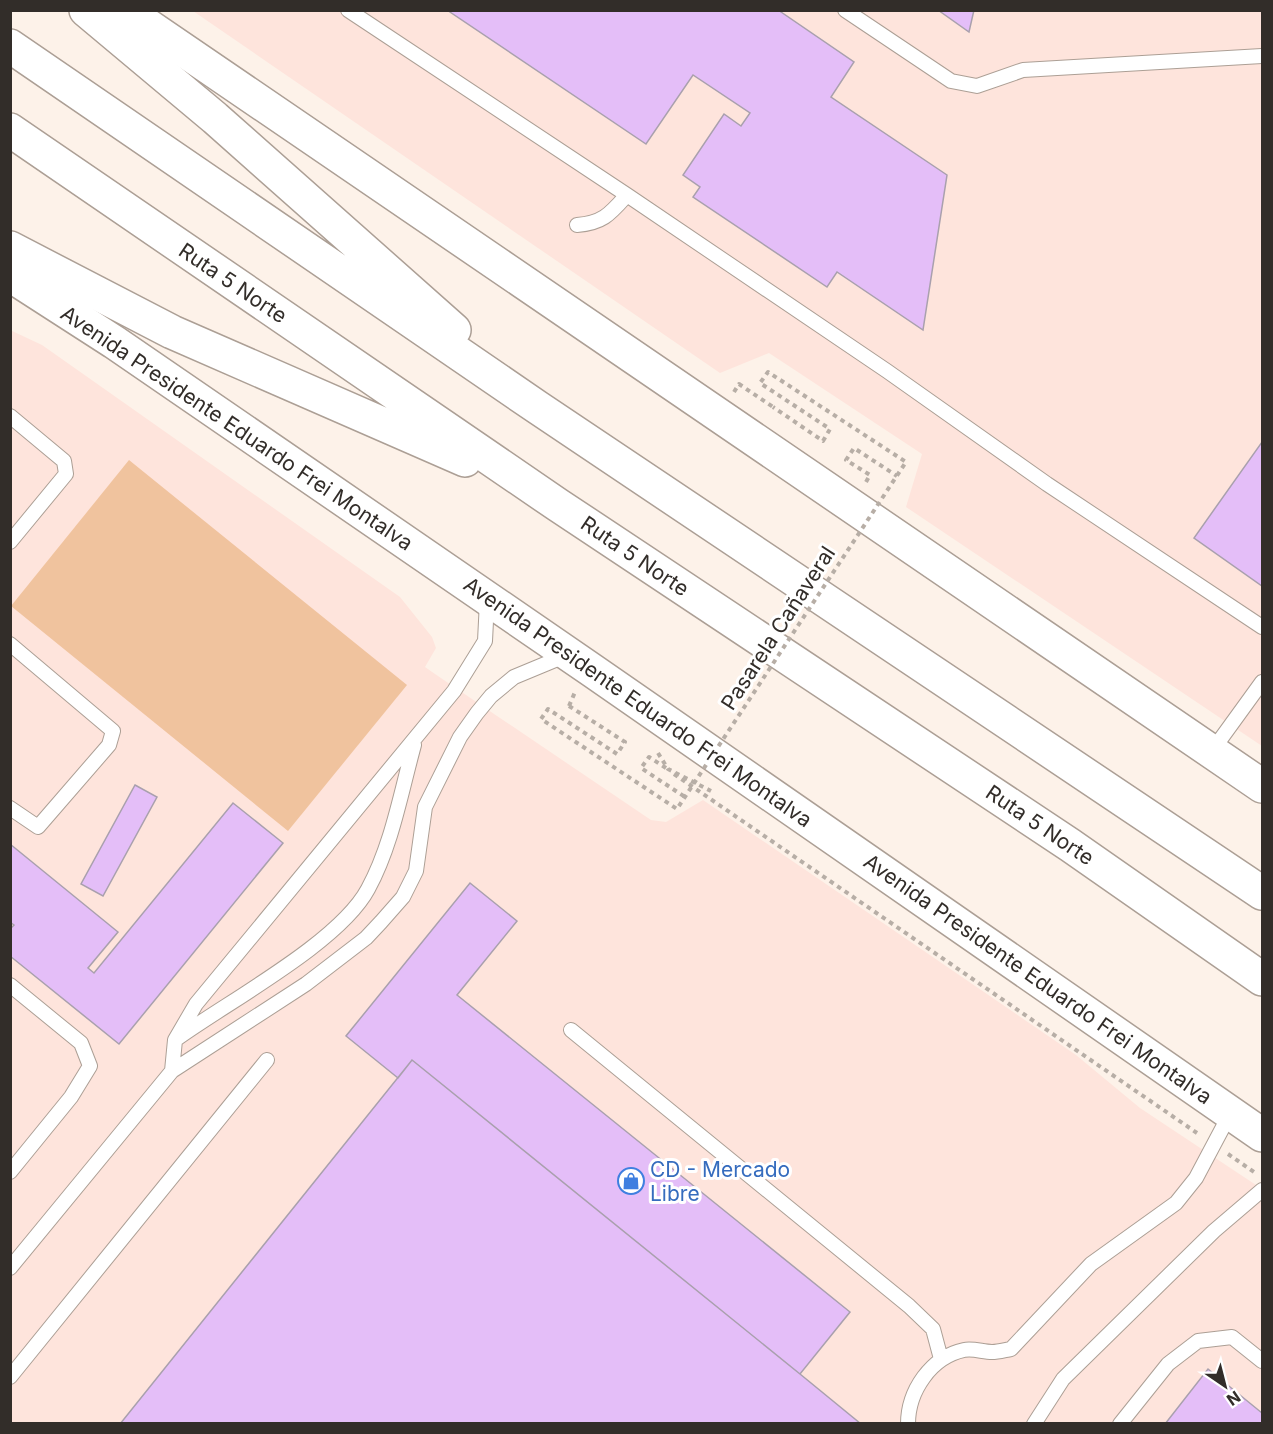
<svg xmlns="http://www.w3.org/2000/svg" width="1273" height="1434" font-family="Inter,sans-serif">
  <rect width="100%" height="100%" fill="#fdf2e9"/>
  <path fill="#fee4dc" d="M 193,11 L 1262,11 L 1262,746 L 906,507 L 922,454 L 769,353 L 720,373 Z
    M 10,330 L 42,345 L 400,597 L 432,637 L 436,648 L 425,667 L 435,674 L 651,820 L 666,822 L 703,800 L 1076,1055 L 1140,1108 L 1262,1189 L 1262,1423 L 11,1423 Z"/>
  <path fill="#f0c39e" d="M 129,460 L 407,685 L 288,831 L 11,606 Z"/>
  <path fill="#e4bef8" stroke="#a9a0ad" stroke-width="1.5" d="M 447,10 L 778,10 L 854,62 L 831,97 L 947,175 L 923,330 L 837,272 L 827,287 L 693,197 L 700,187 L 683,175 L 724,114 L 741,126 L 750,113 L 693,75 L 646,144 Z
    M 938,10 L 974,10 L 969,32 Z
    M 1262,442 L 1262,586 L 1194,538 Z
    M 135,785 L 157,797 L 103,896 L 81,884 Z
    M 233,803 L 283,843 L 119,1044 L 10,956 L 10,929 L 14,925 L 10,922 L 10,844 L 118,932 L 88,968 L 94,973 Z
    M 470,883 L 517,921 L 457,995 L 850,1312 L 800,1374 L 412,1060 L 398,1078 L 346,1036 Z
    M 412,1060 L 800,1374 L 861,1424 L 120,1424 Z
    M 1208,1369 L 1262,1413 L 1262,1424 L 1165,1424 Z"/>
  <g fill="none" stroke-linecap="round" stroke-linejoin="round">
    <defs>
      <path id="lane" d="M 348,10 L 627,195 L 887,371 L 1047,484 L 1262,627
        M 845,10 L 951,81 L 977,86 L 1023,70 L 1262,56
        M 577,225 C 603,223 610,214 627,195
        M 10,416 L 64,461 L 66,474 L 10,542
        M 10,644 L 113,731 L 109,745 L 38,827 L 10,808
        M 1212,751 L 1262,682
        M 10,985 L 81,1043 L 90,1066 L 71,1097 L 10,1172
        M 571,1030 L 909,1306 L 933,1329 L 941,1359
        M 175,1040 L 196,1004 L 454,691 L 485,641 L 487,601
        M 172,1071 L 175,1040 C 227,1002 339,943 368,889 C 392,845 401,792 414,745
        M 10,1268 L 172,1071 L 306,984 L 366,938 L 381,922 L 403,897 L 416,871 L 425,807 L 460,737 L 477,713 L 491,696 L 514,677 L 567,655
        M 10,1377 L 267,1060
        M 908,1424 C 908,1391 931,1357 964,1350 C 973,1348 983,1352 992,1352 C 998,1352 1005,1350 1011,1349 L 1091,1264 L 1176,1203 L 1196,1178 L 1231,1112
        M 1034,1424 L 1063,1379 L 1214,1231 L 1262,1190
        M 1120,1424 L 1168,1364 L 1198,1341 L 1232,1337 L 1262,1361"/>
      <path id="secondary" d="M 125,10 L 1262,786
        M 10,275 L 114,342 L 593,671 L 1262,1135"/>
      <path id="highway" d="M 86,10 L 215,118 L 454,330
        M 10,46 L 537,407 L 1262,893
        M 10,130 L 558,505 L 1070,845 L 1262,979
        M 10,248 L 172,332 L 465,460"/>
    </defs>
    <use href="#lane" stroke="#ac9f95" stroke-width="16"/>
    <use href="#secondary" stroke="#ac9f95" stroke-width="36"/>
    <use href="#highway" stroke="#ac9f95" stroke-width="36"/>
    <path stroke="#b7aea6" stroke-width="4" stroke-dasharray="4.5 4.5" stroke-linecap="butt" d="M 734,392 L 739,384 L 773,407
      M 866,482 L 870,475 L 846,460 L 854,448 L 897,476
      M 569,706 L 575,692
      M 658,753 L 668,769 L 711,791
      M 666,768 L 649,757 L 641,768 L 685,797
      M 674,774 L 1197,1133
      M 1228,1154 L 1254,1172"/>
    <use href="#lane" stroke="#fff" stroke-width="14"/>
    <use href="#secondary" stroke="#fff" stroke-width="33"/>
    <use href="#highway" stroke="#fff" stroke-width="33"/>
    <path stroke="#b7aea6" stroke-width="4" stroke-dasharray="4.5 4.5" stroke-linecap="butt" d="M 569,706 L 625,742 L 617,754 L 548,709 L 541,719 L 677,809 L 906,462 L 768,372 L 760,383 L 830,429 L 823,441 L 773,407"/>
  </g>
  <defs>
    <symbol id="shop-ring" viewBox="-11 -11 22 22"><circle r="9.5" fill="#fff" stroke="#3f7fe0" stroke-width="1.5"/><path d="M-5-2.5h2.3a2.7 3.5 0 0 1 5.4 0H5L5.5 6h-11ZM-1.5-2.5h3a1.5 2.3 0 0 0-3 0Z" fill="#3f7fe0"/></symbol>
  </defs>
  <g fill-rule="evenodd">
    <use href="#shop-ring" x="616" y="1166" width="30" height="30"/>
  </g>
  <g text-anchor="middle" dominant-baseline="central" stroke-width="6" stroke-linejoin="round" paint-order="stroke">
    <g font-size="21" fill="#322d29" stroke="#fff">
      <text transform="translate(233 283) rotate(34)">Ruta 5 Norte</text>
      <text transform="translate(237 428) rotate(34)">Avenida Presidente Eduardo Frei Montalva</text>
      <text transform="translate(635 556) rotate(34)">Ruta 5 Norte</text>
      <text transform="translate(778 628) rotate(-57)">Pasarela Cañaveral</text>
      <text transform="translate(638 702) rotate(35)">Avenida Presidente Eduardo Frei Montalva</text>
      <text transform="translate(1040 825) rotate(34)">Ruta 5 Norte</text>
      <text transform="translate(1038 979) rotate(35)">Avenida Presidente Eduardo Frei Montalva</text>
    </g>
    <g font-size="21" fill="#366cbe" stroke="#fff" text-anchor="start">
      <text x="650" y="1169">CD - Mercado<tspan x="650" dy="24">Libre</tspan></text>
    </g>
  </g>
  <rect width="1273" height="1434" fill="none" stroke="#322d29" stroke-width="24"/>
  <g transform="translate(1225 1386) rotate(145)" stroke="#ffffff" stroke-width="4.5" paint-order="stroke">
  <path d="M0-4.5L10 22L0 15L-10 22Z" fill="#322d29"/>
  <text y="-9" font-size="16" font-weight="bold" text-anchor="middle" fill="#322d29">N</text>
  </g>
</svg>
